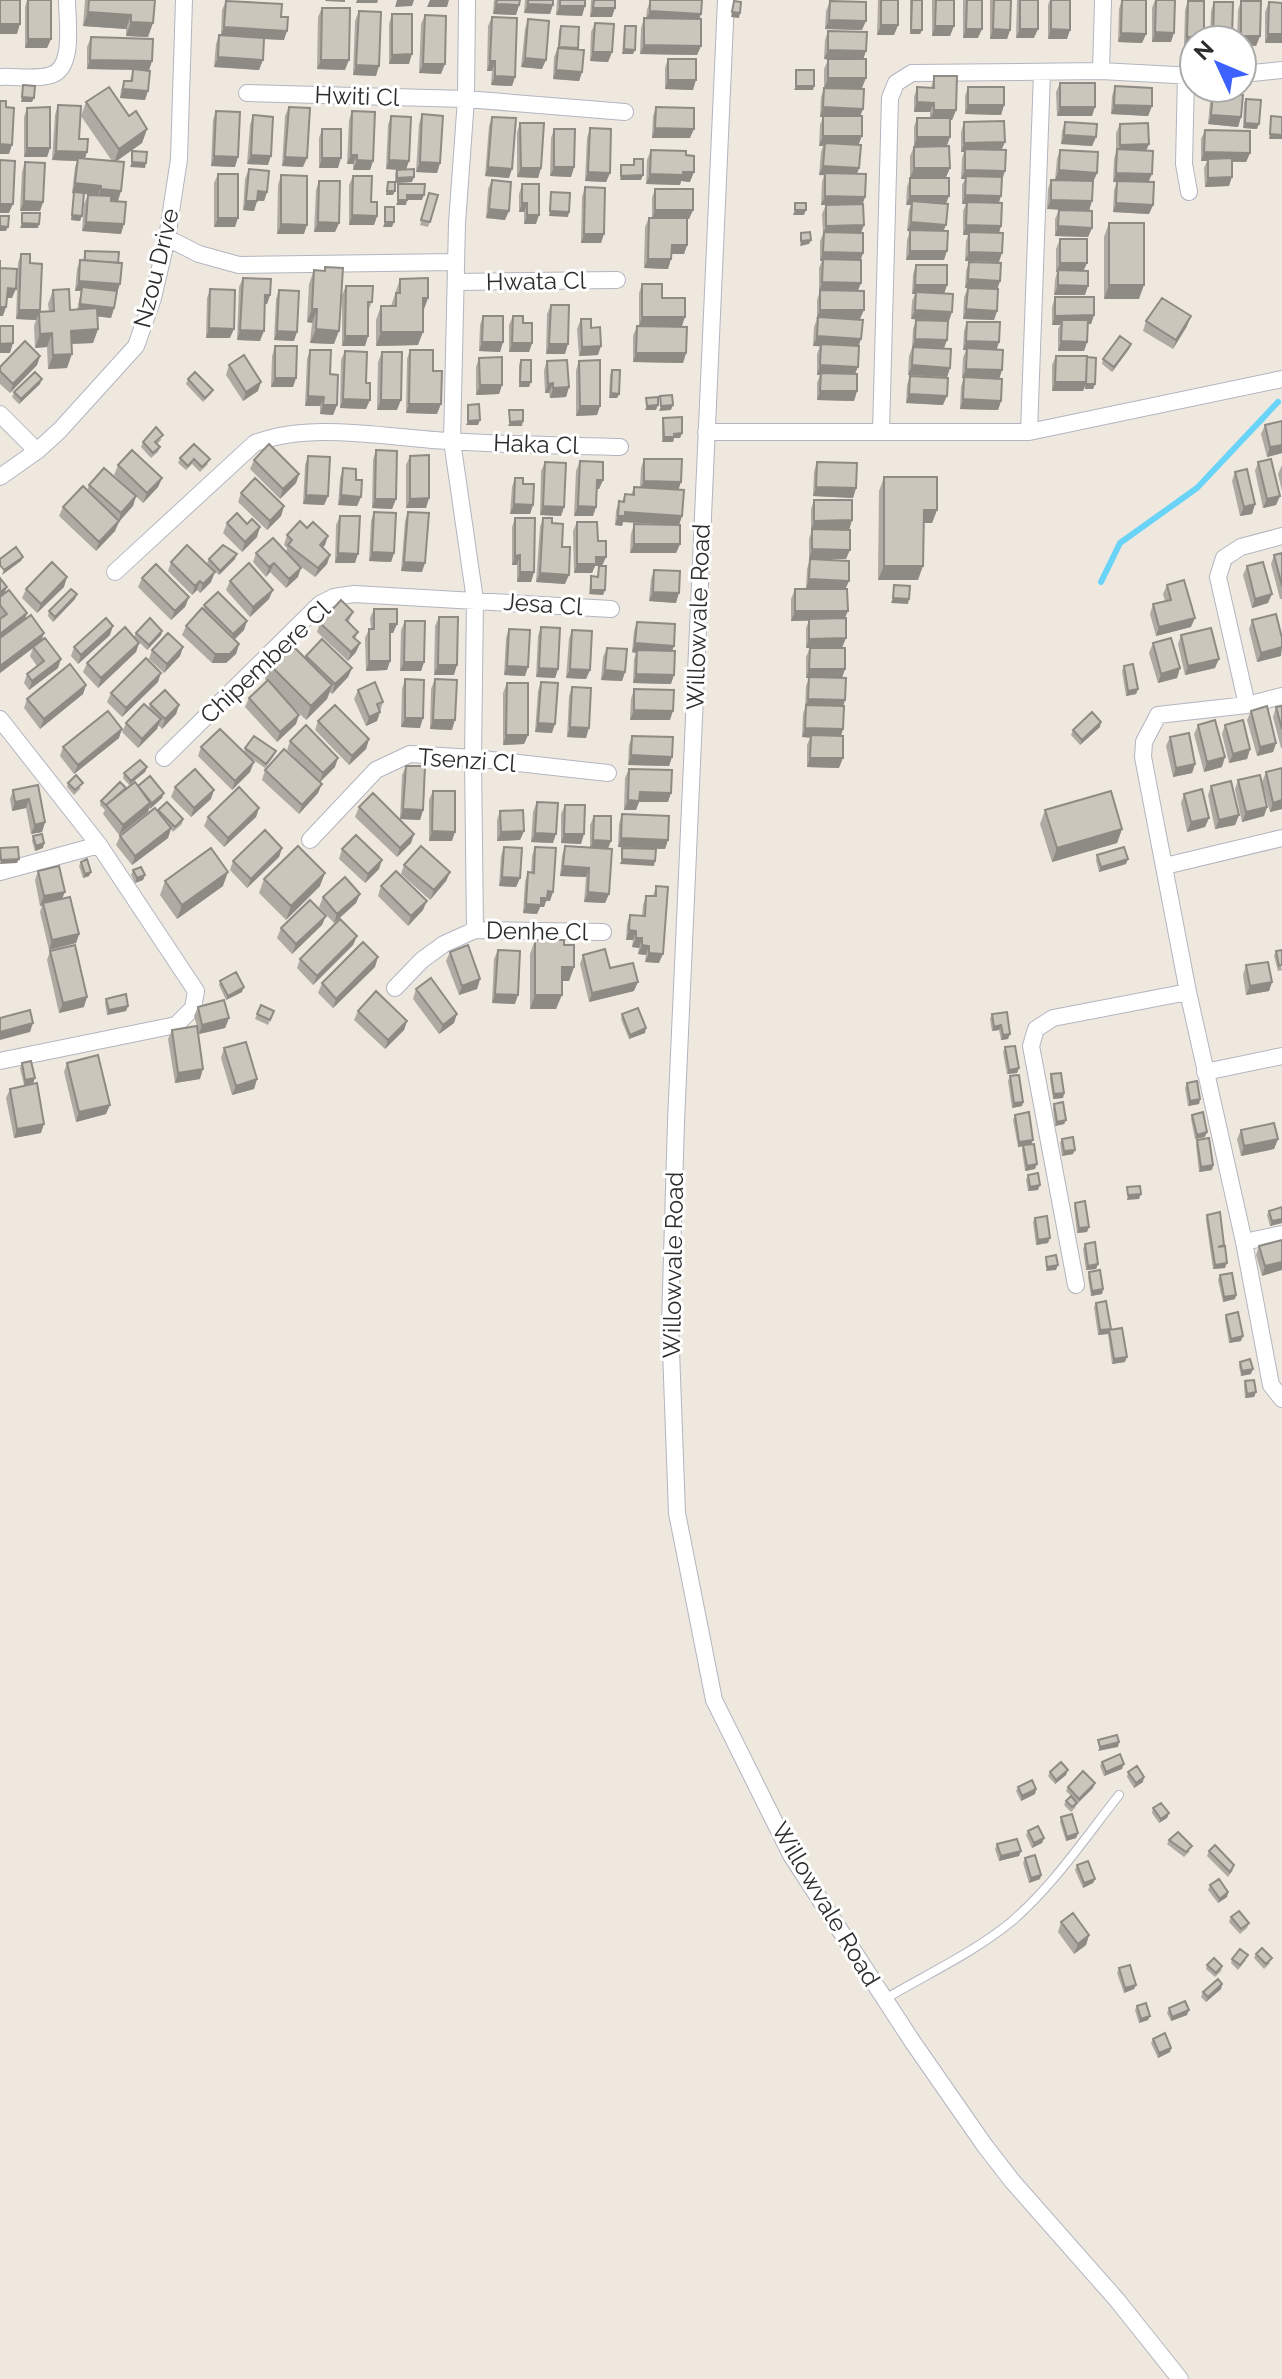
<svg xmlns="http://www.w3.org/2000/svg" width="1282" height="2379" font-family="Raleway,sans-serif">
  <rect width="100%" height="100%" fill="#efe8de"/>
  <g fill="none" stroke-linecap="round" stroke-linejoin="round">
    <path stroke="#6ad4f8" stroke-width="6" d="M 1101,582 L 1120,543 L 1197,488 L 1278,402"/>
    <defs>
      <path id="lane" d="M 885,1999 C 927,1974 973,1953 1011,1922 C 1053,1886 1085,1838 1119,1795"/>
      <path id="street" d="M 467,0 L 466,99 L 457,223 L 452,441 L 475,600 L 473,758 L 475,930
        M 726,0 L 676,1122 L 670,1323 L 677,1513 L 714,1700 L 791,1855 L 912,2041 L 985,2146 L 1013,2182 L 1117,2300 L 1180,2379
        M 1101,71 L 1103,0
        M 1242,74 L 1282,70
        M 1186,76 L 1184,164 L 1189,192
        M 0,77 C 15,76 36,80 51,75 C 75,68 67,20 67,0
        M 247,93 L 466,99 L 625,112
        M 167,238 L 199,254 L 239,265 L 455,262
        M 456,282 L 617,280
        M 0,414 L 37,451
        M 706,432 L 1029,432 L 1282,379
        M 881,432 L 890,98 L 896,83 L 912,73 L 1101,71 L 1194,76
        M 1029,432 L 1042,73
        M 0,477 L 37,451 L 60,430 L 136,346 L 153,298 L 167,238 L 179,159 L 184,0
        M 115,572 L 255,443 C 311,421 389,438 449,441 C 506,445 563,445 620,447
        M 1282,696 L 1247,705 L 1158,715 L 1144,742 L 1143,757 L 1188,992 L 1244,1242 L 1271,1385 L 1282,1399
        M 1247,705 L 1218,577 L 1224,558 L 1241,547 L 1282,536
        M 0,719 L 99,845 L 196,991 L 193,1008 L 176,1025 L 0,1061
        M 164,758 L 320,604 L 334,597 L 354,594 L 611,609
        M 310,840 L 376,770 L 410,754 L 473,758 L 608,773
        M 1165,866 L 1282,838
        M 0,872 L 99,845
        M 395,988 L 422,960 L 444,944 L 475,930 L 603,932
        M 1205,1072 L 1282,1056
        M 1244,1242 L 1282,1234
        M 1076,1285 L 1031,1046 L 1036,1029 L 1053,1018 L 1188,992"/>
    </defs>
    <use href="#lane" stroke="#b2b5c1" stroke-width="10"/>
    <use href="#street" stroke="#b2b5c1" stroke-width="18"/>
    <use href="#lane" stroke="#fff" stroke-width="8"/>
    <use href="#street" stroke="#fff" stroke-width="16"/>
  </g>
  <path fill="#afaaa2" d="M 27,0 L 51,0 L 51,39 L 47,48 L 25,48 L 25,7 Z
    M 85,0 L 155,0 L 148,37 L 126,36 L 126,29 L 83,26 Z
    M 494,0 L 520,0 L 519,5 L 516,15 L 493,14 Z
    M 525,0 L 553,0 L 550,14 L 524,13 Z
    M 557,0 L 585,0 L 582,16 L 556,15 Z
    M 591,0 L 615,0 L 612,17 L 590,17 Z
    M 650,0 L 701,14 L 699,19 L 701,46 L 697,55 L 640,54 L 641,28 L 644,18 L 646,18 L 647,10 Z
    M 878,0 L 898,0 L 898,25 L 894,35 L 877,35 Z
    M 910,0 L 922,0 L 922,30 L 920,34 L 910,34 Z
    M 932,0 L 954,0 L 950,36 L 932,36 Z
    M 963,0 L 982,0 L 978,38 L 963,38 Z
    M 990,0 L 1011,0 L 1010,30 L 1007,39 L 990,39 Z
    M 1017,0 L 1038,0 L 1034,38 L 1016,38 Z
    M 1050,0 L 1070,0 L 1067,39 L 1048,39 L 1048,5 Z
    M 1122,0 L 1146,34 L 1142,43 L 1118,42 L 1119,9 Z
    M 1155,0 L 1171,42 L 1152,42 L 1152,8 Z
    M 226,1 L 281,17 L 284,40 L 264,39 L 259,70 L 214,67 L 216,44 L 219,35 L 221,35 L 222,10 Z
    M 830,1 L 862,30 L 825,29 L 826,11 Z
    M 1188,1 L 1194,40 L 1194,46 L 1184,46 L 1185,10 Z
    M 1241,1 L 1260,36 L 1256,46 L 1242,40 L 1237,40 L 1238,10 Z
    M 1214,2 L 1231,40 L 1210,40 L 1211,11 Z
    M 1269,2 L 1282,3 L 1265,43 L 1265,12 Z
    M 322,8 L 345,70 L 317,69 L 318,17 Z
    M 359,11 L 376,76 L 353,75 L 355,21 Z
    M 392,14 L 409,64 L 389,64 L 389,24 Z
    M 425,15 L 441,74 L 419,73 L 421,24 Z
    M 492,17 L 515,77 L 512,86 L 491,85 L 492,71 L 487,71 L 488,26 Z
    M 528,19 L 542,69 L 521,67 L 525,29 Z
    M 595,23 L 612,52 L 608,62 L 590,61 L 591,32 Z
    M 561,26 L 578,48 L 582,72 L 579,81 L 553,79 L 554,57 L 558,48 L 559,31 Z
    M 625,26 L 633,54 L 622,54 L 624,30 Z
    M 828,31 L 863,59 L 862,88 L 824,88 L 824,69 L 828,60 L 824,59 L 825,40 Z
    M 91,37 L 152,61 L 149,70 L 145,100 L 120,98 L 121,90 L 124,81 L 130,81 L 133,70 L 87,69 L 87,47 Z
    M 668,59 L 693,90 L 665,89 L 665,68 Z
    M 934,76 L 956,110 L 952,120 L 950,120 L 950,137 L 947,146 L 950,168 L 946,177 L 910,178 L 910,156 L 914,147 L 914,127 L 917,118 L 930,118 L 930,112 L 914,112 L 914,97 L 917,87 L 931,88 Z
    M 1060,83 L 1092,116 L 1057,116 L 1056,92 Z
    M 1115,86 L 1152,106 L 1148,116 L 1111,114 L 1112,96 Z
    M 968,87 L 1004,105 L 1001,115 L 965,114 L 965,96 Z
    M 824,88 L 863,109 L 860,116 L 857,174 L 865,197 L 862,204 L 864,225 L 861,233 L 863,253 L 860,260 L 861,283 L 858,291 L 860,319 L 855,374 L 857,391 L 854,401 L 817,400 L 817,383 L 820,375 L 817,375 L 817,354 L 820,346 L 813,346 L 814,327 L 817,319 L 817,300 L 820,291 L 819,291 L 819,268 L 822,261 L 820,261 L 820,241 L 823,234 L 822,214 L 826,205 L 821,205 L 822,182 L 824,175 L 819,175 L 821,152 L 823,146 L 819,146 L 820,125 L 823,117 L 820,117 L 821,97 Z
    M 1213,93 L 1241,117 L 1238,127 L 1208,124 L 1210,102 Z
    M 1246,99 L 1257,129 L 1243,128 L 1244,103 Z
    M 86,102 L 129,116 L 147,129 L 142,143 L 116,161 L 118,201 L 111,200 L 121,234 L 82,231 L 84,204 L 88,195 L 98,195 L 84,194 L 80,221 L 71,220 L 74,193 L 72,193 L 75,167 L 77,161 L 52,160 L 55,115 L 58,105 L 79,139 L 85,158 L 112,161 L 81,116 Z
    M 289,107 L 303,167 L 282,166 L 285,116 Z
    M 656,107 L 690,138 L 652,138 L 653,116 Z
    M 27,108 L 50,148 L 47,157 L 24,157 L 24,117 Z
    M 216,111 L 235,167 L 211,166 L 213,120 Z
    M 352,111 L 373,161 L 370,170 L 353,170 L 353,164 L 347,164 L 349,120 Z
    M 422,114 L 440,163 L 437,173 L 416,172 L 419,124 Z
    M 253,115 L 268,165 L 247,164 L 250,125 Z
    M 391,116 L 406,169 L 412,182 L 395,183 L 393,195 L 386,195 L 388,182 L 395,182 L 395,174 L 396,170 L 386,169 L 388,125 Z
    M 492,117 L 509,178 L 485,176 L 489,126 Z
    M 964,122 L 1002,150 L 1002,180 L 999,203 L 1001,226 L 999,232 L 999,262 L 965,261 L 966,241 L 968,235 L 963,235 L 963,211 L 966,204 L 962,204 L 962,185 L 965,179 L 961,179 L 962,158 L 964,152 L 961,152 L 961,132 Z
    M 1065,122 L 1096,137 L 1092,146 L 1061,144 L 1062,131 Z
    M 520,123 L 541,168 L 538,178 L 517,177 L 517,132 Z
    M 1120,124 L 1146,150 L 1149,182 L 1153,205 L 1149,214 L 1113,212 L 1114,190 L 1117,182 L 1113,182 L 1114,159 L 1116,152 L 1116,133 Z
    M 590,128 L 610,173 L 606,182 L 585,181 L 587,138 Z
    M 322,129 L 338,168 L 319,168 L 319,138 Z
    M 554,129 L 574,167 L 571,177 L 550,176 L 551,138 Z
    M 1205,130 L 1250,153 L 1246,162 L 1232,162 L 1229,186 L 1205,187 L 1204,168 L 1207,161 L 1201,161 L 1201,139 Z
    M 651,150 L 690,182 L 681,181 L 680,185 L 646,184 L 647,160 Z
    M 1060,150 L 1097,173 L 1093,182 L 1089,211 L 1047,209 L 1048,189 L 1051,180 L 1055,180 L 1057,159 Z
    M 25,162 L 43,202 L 40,211 L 20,211 L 22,172 Z
    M 249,169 L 267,192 L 264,201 L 257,201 L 254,211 L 243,210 L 245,179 Z
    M 218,174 L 235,227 L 214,227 L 214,183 Z
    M 281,175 L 304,234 L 277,234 L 278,185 Z
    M 353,176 L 371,202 L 377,216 L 374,225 L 349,225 L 349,185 Z
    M 910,178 L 946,203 L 946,225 L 943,231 L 944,260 L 906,260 L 907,240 L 910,231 L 907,231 L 909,210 L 911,205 L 906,205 L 907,187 Z
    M 492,180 L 505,220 L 486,218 L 488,189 Z
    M 319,181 L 339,223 L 335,232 L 314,232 L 316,190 Z
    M 522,184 L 536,224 L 524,224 L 524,212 L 519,212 L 519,194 Z
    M 585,187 L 601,243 L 581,243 L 582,197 Z
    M 655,189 L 693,210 L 689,219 L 687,219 L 687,245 L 684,254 L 672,254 L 668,269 L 644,268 L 645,227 L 649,218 L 652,218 L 652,198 Z
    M 429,193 L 438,195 L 428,227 L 420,225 Z
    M 1059,210 L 1092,228 L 1088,237 L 1055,236 L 1055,219 Z
    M 1109,223 L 1139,299 L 1104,299 L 1104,237 Z
    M 1060,239 L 1084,271 L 1085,295 L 1054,295 L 1055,280 L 1057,272 L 1056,272 L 1056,249 Z
    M 85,251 L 116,293 L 114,308 L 111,318 L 97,316 L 98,329 L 93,343 L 71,344 L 67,368 L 48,369 L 47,347 L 35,348 L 34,326 L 36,320 L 16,319 L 18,263 L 21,254 L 30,263 L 40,312 L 49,312 L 48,304 L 53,290 L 70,310 L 77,310 L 81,291 L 75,291 L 77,269 L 80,260 L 83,260 Z
    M 969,262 L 1000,281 L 997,289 L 997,311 L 994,320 L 963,319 L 964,297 L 968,288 L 965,288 L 966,271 Z
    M 916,265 L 947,285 L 944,293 L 949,321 L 911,319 L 912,301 L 915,294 L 912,294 L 913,274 Z
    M 325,267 L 334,344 L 310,343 L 312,323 L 307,322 L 309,284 L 314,270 L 324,270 Z
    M 243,278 L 270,295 L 267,304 L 265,304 L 260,341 L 237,340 L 239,287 Z
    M 400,279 L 428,298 L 423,311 L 418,345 L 376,346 L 376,320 L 381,306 L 391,306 Z
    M 642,284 L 662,298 L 682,326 L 686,353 L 683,363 L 633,362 L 633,336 L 637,326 L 639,326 L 639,293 Z
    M 346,286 L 372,302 L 368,311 L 368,336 L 365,346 L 342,346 L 342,295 Z
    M 210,289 L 230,338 L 206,338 L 207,298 Z
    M 279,290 L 294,341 L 274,340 L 276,299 Z
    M 1055,297 L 1094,315 L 1091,324 L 1088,324 L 1087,342 L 1084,351 L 1058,351 L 1058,329 L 1060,325 L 1052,325 L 1052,307 Z
    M 551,305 L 565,354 L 546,354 L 547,314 Z
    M 483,316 L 503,342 L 500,352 L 479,351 L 480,325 Z
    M 513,316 L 523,323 L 532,343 L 529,352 L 509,352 L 509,325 Z
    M 581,319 L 598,355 L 579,356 L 577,329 Z
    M 916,320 L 947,340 L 944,349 L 950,368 L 947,377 L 908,375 L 909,356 L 912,348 L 913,329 Z
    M 1146,321 L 1187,326 L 1173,349 L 1143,331 Z
    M 967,322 L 999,342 L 996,349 L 1001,401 L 998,410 L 960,409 L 961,386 L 964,378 L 962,378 L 963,358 L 966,350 L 963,350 L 964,331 Z
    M 1131,344 L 1129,349 L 1112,372 L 1102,364 L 1103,359 Z
    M 275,346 L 296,378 L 293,387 L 271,387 L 272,356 Z
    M 310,350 L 330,374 L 337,405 L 333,415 L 320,414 L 320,406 L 305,406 L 307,359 Z
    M 410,350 L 433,371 L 437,414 L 406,413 L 407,359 Z
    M 345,351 L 366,383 L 366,409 L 340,408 L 341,360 Z
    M 382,352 L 397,410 L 377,410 L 378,362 Z
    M 40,356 L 37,365 L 10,393 L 0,384 L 0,367 Z
    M 1056,356 L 1095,384 L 1093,389 L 1085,389 L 1085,387 L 1083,391 L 1052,391 L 1052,365 Z
    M 479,358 L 502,385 L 499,394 L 476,395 L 476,367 Z
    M 521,360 L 529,387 L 519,387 L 519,365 Z
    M 547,361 L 569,387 L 566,397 L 550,398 L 549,393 L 545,393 L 544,370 Z
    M 579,361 L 600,406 L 597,415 L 576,416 L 576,370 Z
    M 229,365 L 258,391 L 243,401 L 226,375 Z
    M 612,370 L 619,394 L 617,398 L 609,398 L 610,375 Z
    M 910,376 L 943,405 L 906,403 L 907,385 Z
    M 188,379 L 213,390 L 211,394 L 203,402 L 186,384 Z
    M 40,384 L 19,404 L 12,397 L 14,392 Z
    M 663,418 L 682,433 L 680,438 L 674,438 L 673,442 L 662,442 L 662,422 Z
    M 1282,421 L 1282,453 L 1267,457 L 1261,434 L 1265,425 Z
    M 162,439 L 157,444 L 160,447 L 158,452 L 151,458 L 141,447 L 143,442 Z
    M 194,444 L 208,464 L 200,472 L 192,464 L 186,470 L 178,463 L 180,458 Z
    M 376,450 L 396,499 L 392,509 L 372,508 L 373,460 Z
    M 308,456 L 328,496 L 324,505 L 303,504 L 305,465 Z
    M 410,456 L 429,498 L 426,508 L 406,508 L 406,465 Z
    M 644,459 L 678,489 L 682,516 L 679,525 L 680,544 L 676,553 L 630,553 L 631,534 L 634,524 L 674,525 L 623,522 L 622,526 L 615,525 L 616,511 L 619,501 L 622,502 L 625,494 L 631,495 L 634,487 L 640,487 L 641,468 Z
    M 254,460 L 299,474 L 296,483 L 280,499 L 250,469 Z
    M 580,461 L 603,480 L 599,489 L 597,489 L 596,507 L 593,516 L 574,516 L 576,471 Z
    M 545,462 L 564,507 L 561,516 L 540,515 L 541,471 Z
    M 817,462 L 856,488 L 853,498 L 813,496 L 814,472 Z
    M 1258,462 L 1280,496 L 1276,505 L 1263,508 L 1255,471 Z
    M 118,465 L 162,478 L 158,487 L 143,503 L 114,475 Z
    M 1282,465 L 1282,491 L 1278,474 Z
    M 343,468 L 356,480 L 361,497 L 357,506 L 338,505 L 340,478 Z
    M 1235,472 L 1255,504 L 1252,514 L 1240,516 L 1232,481 Z
    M 884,477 L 937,510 L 932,523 L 924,523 L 918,580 L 878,580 L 879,491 Z
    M 515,478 L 533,505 L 530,514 L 510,514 L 512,487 Z
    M 89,485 L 136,496 L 133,506 L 119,521 L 115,531 L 96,551 L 59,516 L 63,507 L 87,491 Z
    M 241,493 L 284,506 L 281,516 L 267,530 L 238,502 Z
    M 814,500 L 852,520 L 849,530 L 846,559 L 809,559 L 809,539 L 812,530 L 811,530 L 811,509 Z
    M 374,512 L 394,553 L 391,562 L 369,561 L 371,521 Z
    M 408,512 L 422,572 L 401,571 L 405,521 Z
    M 340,516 L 355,563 L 335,563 L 336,525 Z
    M 515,518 L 534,572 L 531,582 L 517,582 L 517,565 L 512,565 L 512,527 Z
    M 543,518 L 552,523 L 565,584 L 536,582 L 540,527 Z
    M 577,522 L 598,541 L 602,566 L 605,590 L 603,595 L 589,594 L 590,581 L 591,576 L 597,576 L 599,566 L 595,566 L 592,573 L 574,573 L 573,531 Z
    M 227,523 L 257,537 L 242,552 L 223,533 Z
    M 287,535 L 325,545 L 322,548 L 330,555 L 327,564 L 315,577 L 296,563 L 298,577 L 286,588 L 270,572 L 266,577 L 253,562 L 256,553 L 286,552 L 287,548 L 284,545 Z
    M 1282,553 L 1282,599 L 1280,599 L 1271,564 L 1274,555 Z
    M 209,559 L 235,559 L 219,575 L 207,563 Z
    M 810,559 L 846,589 L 842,648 L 845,669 L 842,677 L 845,700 L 843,706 L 843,729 L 841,736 L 839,768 L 807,767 L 807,745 L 810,738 L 802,737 L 803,714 L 805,708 L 806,686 L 809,678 L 806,678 L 806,657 L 810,648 L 806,648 L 806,628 L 809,620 L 791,621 L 791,599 L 795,589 L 822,589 L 806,588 L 807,569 Z
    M 171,562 L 211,582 L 200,593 L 197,590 L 192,595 L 168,571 Z
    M 1247,566 L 1268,603 L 1252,608 L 1243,575 Z
    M 654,570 L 676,603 L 649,601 L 651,579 Z
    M 0,578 L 7,587 L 4,594 L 25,619 L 44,633 L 41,641 L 58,668 L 29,690 L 24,683 L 27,674 L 37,666 L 30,656 L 33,648 L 0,673 Z
    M 142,578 L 189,597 L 185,607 L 171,620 L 138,587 Z
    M 230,581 L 269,599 L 250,617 L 226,590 Z
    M 1167,585 L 1191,627 L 1156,636 L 1150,614 L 1153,604 L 1165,601 L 1163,594 Z
    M 64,587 L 37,613 L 22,598 L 26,589 Z
    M 75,599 L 53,622 L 48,616 L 49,611 Z
    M 204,605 L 244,630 L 234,639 L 239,644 L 236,654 L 226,663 L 212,663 L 182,635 L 186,626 L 203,609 Z
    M 374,609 L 397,624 L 393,633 L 390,633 L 390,661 L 387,670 L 366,671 L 365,638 L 369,629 L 371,629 L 370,618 Z
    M 353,612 L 348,623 L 358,632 L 355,639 L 360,643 L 356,652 L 348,661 L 317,632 L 320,623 Z
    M 439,617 L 454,675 L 434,675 L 435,626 Z
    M 1252,620 L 1281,656 L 1257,662 L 1249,629 Z
    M 405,621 L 424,662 L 421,671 L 400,671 L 401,630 Z
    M 637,622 L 674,646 L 672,651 L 671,684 L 633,683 L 634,659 L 636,653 L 632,652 L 634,631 Z
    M 541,627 L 558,669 L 555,678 L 536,677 L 538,636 Z
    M 509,629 L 525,676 L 504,675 L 506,638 Z
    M 572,630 L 590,670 L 586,679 L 566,678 L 569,639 Z
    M 162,631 L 161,635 L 147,650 L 139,642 L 136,652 L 98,688 L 83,672 L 87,663 L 134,637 L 136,633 Z
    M 110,635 L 78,664 L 71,656 L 74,647 Z
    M 1181,635 L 1215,668 L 1185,675 L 1178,644 Z
    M 1153,643 L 1180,668 L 1177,678 L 1158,683 L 1149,653 Z
    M 183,647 L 180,656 L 164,673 L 149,659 L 152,650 Z
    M 607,648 L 625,672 L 622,681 L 601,680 L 603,657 Z
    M 306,656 L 352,668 L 348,677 L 332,694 L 330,692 L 327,699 L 306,720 L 284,698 L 296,724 L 277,742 L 245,707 L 249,698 L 267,681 L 265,679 L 270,665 L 305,658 Z
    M 1124,666 L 1138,689 L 1136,694 L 1126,696 L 1122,671 Z
    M 405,679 L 420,728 L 401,727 L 402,689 Z
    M 435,679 L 452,730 L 430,729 L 431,689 Z
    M 158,682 L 122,717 L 107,702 L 111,693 Z
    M 541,682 L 552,733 L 535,732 L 538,691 Z
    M 507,683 L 528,735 L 524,744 L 503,745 L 503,693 Z
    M 86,685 L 83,694 L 40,729 L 24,708 L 27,699 Z
    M 572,687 L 586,738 L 567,737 L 569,696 Z
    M 634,689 L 670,720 L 630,720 L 631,699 Z
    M 358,690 L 383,702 L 377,721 L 366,726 L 354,699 Z
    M 150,704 L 179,705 L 176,714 L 162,729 L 158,725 L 157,729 L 138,748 L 122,732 L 126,723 L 149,708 Z
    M 1282,706 L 1282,748 L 1281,748 L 1273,717 L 1276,707 Z
    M 1251,711 L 1276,743 L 1273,752 L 1257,756 L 1247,720 Z
    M 318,721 L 369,739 L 366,749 L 349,765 L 315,730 Z
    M 1198,725 L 1222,767 L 1204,772 L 1194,734 Z
    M 1225,725 L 1250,749 L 1247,759 L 1229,763 L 1222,734 Z
    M 1100,727 L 1080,745 L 1071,735 L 1073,730 Z
    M 632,736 L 672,757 L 669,766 L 628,765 L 629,745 Z
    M 1170,737 L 1195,764 L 1192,773 L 1173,777 L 1166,746 Z
    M 119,738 L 74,774 L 60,756 L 63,747 Z
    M 290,741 L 335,767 L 320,782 L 318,793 L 299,814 L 262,780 L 265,770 L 310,773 L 287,750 Z
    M 201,747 L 244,752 L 245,748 L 276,751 L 274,756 L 265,768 L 245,754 L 254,762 L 250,772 L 232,790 L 198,756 Z
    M 406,766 L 423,810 L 420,820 L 400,819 L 414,834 L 411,843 L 397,857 L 355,817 L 359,807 L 400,819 L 402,775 Z
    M 147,767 L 145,772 L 129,785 L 123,778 L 124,773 Z
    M 1282,768 L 1282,809 L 1270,812 L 1262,782 L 1266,772 Z
    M 629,769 L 668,802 L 639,802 L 636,810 L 624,810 L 625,778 Z
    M 1238,780 L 1267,807 L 1264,816 L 1242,822 L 1235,789 Z
    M 68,783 L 81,788 L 74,795 L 67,787 Z
    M 38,785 L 45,822 L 42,832 L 31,834 L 26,808 L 12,811 L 10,799 L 13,790 Z
    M 138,786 L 162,798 L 150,809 L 149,808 L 148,812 L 119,835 L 103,814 L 105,810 L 100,805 L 101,801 L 126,788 L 125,790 Z
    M 1211,786 L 1239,815 L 1235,825 L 1215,829 L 1208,795 Z
    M 175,787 L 211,799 L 191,817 L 171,797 Z
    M 433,791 L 452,841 L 429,841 L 429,800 Z
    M 1184,794 L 1209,818 L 1205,827 L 1187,832 L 1181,803 Z
    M 537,802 L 553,843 L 531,842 L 533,812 Z
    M 565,805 L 581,844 L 561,843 L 561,814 Z
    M 259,808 L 256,817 L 224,847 L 204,826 L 208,817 Z
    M 158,810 L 183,819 L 182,824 L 173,832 L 171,829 L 168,838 L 132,865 L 116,845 L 120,836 Z
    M 1045,810 L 1122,829 L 1117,843 L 1052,862 L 1040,824 Z
    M 500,811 L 524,831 L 520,840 L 497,841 L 497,820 Z
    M 622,814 L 668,840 L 665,849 L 618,847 L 619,824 Z
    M 594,816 L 611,841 L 608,849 L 609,894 L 605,903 L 584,902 L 586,877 L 560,876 L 562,856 L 565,846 L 590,848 L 590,825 Z
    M 33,836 L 44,843 L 43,848 L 35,851 L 32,841 Z
    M 504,847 L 520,878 L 516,887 L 499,886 L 501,856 Z
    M 535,847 L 550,901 L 546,901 L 544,907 L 540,907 L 537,914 L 523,913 L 525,882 L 528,872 L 531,872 L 532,856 Z
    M 282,848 L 279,857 L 247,888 L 230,870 L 233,861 Z
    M 342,849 L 379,869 L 365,883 L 339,859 Z
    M 1097,855 L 1126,864 L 1099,872 L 1096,860 Z
    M 81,862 L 91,872 L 89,876 L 83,878 L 79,866 Z
    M 404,865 L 450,872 L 446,881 L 430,900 L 401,874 Z
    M 133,870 L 145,875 L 143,880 L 135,883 L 131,875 Z
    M 38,871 L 79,934 L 76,943 L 49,950 L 40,912 L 42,905 L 40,906 L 35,880 Z
    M 264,879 L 320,886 L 286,920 L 259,893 Z
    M 165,881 L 223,886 L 177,919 L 160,895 Z
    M 381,886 L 423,910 L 408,926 L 378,896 Z
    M 656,886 L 659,963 L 645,962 L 646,955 L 638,954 L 639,948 L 632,947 L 633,940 L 626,940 L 627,924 L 630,915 L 642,916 L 643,905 L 646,896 L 653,896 Z
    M 360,894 L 356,903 L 334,923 L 319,907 L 323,897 Z
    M 322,925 L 292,954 L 277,938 L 281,928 Z
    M 357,936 L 353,945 L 313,985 L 297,968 L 300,959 Z
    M 535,940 L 564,945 L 574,967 L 569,981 L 562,981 L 556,1009 L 530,1009 L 530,954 Z
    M 498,950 L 515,1004 L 492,1003 L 494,959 Z
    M 50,951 L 84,1007 L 59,1013 L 47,960 Z
    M 1276,951 L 1282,970 L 1278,971 L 1274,956 Z
    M 450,952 L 480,979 L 477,989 L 459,995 L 446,961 Z
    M 583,955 L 610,968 L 634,991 L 589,1002 L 580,964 Z
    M 1246,965 L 1272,982 L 1269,991 L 1246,995 L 1243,975 Z
    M 375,967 L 333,1008 L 318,993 L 322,983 Z
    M 220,981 L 242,992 L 226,1000 L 219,985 Z
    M 416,989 L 454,1023 L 439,1034 L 413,999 Z
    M 106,999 L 128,1006 L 126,1011 L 107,1015 L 105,1003 Z
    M 261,1005 L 274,1011 L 268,1025 L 255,1019 Z
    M 198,1007 L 229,1018 L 225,1028 L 199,1034 L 197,1027 L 200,1079 L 175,1083 L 168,1039 L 172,1030 L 197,1026 L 194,1016 Z
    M 358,1011 L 407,1021 L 404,1030 L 385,1049 L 354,1020 Z
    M 1007,1012 L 1008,1039 L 1001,1040 L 999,1030 L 992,1031 L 990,1019 L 992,1014 Z
    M 622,1014 L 645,1033 L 629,1039 L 621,1019 Z
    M 1005,1047 L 1019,1068 L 1017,1073 L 1007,1074 L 1003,1052 Z
    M 224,1048 L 257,1079 L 254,1089 L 232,1095 L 221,1058 Z
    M 22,1063 L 35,1078 L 33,1083 L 24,1085 L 20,1068 Z
    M 67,1063 L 106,1114 L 76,1122 L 64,1072 Z
    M 1051,1074 L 1064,1093 L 1063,1098 L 1053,1099 L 1050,1079 Z
    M 1010,1076 L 1023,1102 L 1022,1106 L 1012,1108 L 1008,1081 Z
    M 1187,1083 L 1200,1099 L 1199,1104 L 1188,1106 L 1185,1088 Z
    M 10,1089 L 41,1133 L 14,1138 L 6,1098 Z
    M 1054,1104 L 1066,1120 L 1064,1124 L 1055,1126 L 1053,1109 Z
    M 1015,1115 L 1031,1144 L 1035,1169 L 1025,1171 L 1022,1150 L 1023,1146 L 1018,1147 L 1013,1120 Z
    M 1192,1115 L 1205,1137 L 1195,1139 L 1191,1119 Z
    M 1241,1130 L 1278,1139 L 1274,1149 L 1241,1156 L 1237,1139 Z
    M 1062,1139 L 1073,1154 L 1062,1156 L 1060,1143 Z
    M 1197,1140 L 1213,1165 L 1212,1170 L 1199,1172 L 1196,1145 Z
    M 1028,1175 L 1038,1190 L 1028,1191 L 1026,1180 Z
    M 1075,1203 L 1087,1232 L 1077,1233 L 1074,1207 Z
    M 1282,1207 L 1282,1223 L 1270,1226 L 1267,1215 L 1269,1211 Z
    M 1207,1215 L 1225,1268 L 1213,1269 L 1206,1220 Z
    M 1035,1218 L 1048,1243 L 1036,1245 L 1033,1222 Z
    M 1282,1240 L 1262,1276 L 1256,1255 L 1259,1246 Z
    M 1085,1244 L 1098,1264 L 1096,1269 L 1086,1270 L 1083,1249 Z
    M 1089,1272 L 1103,1289 L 1102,1294 L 1091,1296 L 1088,1277 Z
    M 1220,1275 L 1236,1295 L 1235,1299 L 1223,1302 L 1218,1280 Z
    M 1096,1303 L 1111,1330 L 1125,1362 L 1112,1364 L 1108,1334 L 1098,1335 L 1094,1307 Z
    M 1226,1315 L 1241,1341 L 1229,1343 L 1225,1319 Z
    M 1240,1362 L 1251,1374 L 1241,1376 L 1239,1366 Z
    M 1245,1381 L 1256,1392 L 1254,1397 L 1245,1398 L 1244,1385 Z
    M 1102,1762 L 1122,1769 L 1104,1776 L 1100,1766 Z
    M 1050,1772 L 1066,1775 L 1055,1784 L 1048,1776 Z
    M 1128,1772 L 1143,1782 L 1134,1788 L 1127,1777 Z
    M 1018,1787 L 1036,1789 L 1035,1794 L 1021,1801 L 1016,1791 Z
    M 1068,1787 L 1093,1788 L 1077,1803 L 1075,1808 L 1071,1812 L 1064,1805 L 1066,1801 L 1071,1796 L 1066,1791 Z
    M 1153,1808 L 1169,1813 L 1167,1818 L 1159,1823 L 1152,1813 Z
    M 1061,1817 L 1078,1833 L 1076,1838 L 1066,1841 L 1060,1822 Z
    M 1028,1831 L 1044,1838 L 1042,1843 L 1032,1848 L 1026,1835 Z
    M 1169,1840 L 1190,1851 L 1184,1857 L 1167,1844 Z
    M 997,1844 L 1021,1851 L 1019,1856 L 999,1861 L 995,1849 Z
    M 1209,1851 L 1233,1870 L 1228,1877 L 1207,1856 Z
    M 1025,1858 L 1041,1875 L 1040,1879 L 1029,1883 L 1023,1863 Z
    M 1077,1865 L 1095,1879 L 1093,1883 L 1083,1888 L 1075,1870 Z
    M 1210,1885 L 1228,1892 L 1227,1897 L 1218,1903 L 1208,1890 Z
    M 1231,1917 L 1249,1923 L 1247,1928 L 1240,1934 L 1229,1922 Z
    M 1061,1922 L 1089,1935 L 1086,1945 L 1074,1954 L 1058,1932 Z
    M 1256,1954 L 1270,1963 L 1264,1969 L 1254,1958 Z
    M 1232,1959 L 1246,1960 L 1238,1970 L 1231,1963 Z
    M 1207,1965 L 1222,1966 L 1221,1971 L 1215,1977 L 1206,1969 Z
    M 1119,1968 L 1136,1985 L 1134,1989 L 1124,1993 L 1117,1973 Z
    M 1222,1984 L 1221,1989 L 1206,2002 L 1201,1997 L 1203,1992 Z
    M 1137,2006 L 1150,2016 L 1148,2020 L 1139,2023 L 1135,2010 Z
    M 1169,2008 L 1187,2015 L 1171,2021 L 1167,2013 Z
    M 1153,2039 L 1171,2048 L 1170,2052 L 1158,2058 L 1151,2043 Z"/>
  <path fill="#8e8b84" d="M 326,0 L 345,0 L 345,2 L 325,1 Z
    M 357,0 L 378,0 L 377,3 L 356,3 Z
    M 397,0 L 414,0 L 412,6 L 395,7 Z
    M 430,0 L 449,0 L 447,7 L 427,7 Z
    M 496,4 L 519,5 L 516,15 L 493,14 Z
    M 528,4 L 553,5 L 550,14 L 524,13 Z
    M 560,6 L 585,6 L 582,16 L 556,15 Z
    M 593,8 L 615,8 L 612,17 L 590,17 Z
    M 650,11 L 701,14 L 698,23 L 646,20 Z
    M 88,12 L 131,15 L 126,29 L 83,26 Z
    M 732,12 L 740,13 L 739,18 L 731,17 Z
    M 829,20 L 866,21 L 862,30 L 825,29 Z
    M 131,22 L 153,23 L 148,37 L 126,36 Z
    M 0,24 L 20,24 L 17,34 L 0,34 Z
    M 881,25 L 898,25 L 894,35 L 877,35 Z
    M 935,26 L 954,26 L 950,36 L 932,36 Z
    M 224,27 L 287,31 L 284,40 L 220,37 Z
    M 966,29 L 982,29 L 978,38 L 963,38 Z
    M 993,29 L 1010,30 L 1007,39 L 990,39 Z
    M 1020,29 L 1038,29 L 1034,38 L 1016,38 Z
    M 1051,29 L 1070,30 L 1067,39 L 1048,39 Z
    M 911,30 L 922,30 L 920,34 L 910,34 Z
    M 1155,32 L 1174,33 L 1171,42 L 1152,42 Z
    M 1121,33 L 1146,34 L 1142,43 L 1118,42 Z
    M 1268,34 L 1282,34 L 1282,43 L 1265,43 Z
    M 1213,36 L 1232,37 L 1231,40 L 1212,40 Z
    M 1241,36 L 1260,36 L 1256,46 L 1242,45 L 1242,40 L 1239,40 Z
    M 1187,37 L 1204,37 L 1203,40 L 1194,40 L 1194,46 L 1184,46 Z
    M 28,39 L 51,39 L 47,48 L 25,48 Z
    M 644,45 L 701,46 L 697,55 L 640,54 Z
    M 624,49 L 635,50 L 633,54 L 622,54 Z
    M 828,50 L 866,51 L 863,60 L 824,59 Z
    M 593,52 L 612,52 L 608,62 L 590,61 Z
    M 412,54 L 409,64 L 389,64 L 392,55 Z
    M 218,57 L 263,60 L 259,70 L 214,67 Z
    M 525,58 L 546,60 L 542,69 L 521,67 Z
    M 90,60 L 152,61 L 149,70 L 87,69 Z
    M 321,60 L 349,60 L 345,70 L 317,69 Z
    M 490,61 L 495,61 L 492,71 L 487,71 Z
    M 423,64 L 445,64 L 441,74 L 419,73 Z
    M 356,65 L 379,66 L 376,76 L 353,75 Z
    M 556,70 L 582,72 L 579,81 L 553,79 Z
    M 495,76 L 515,77 L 512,86 L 491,85 Z
    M 828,78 L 866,78 L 862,88 L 824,88 Z
    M 668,80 L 696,80 L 693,90 L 665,89 Z
    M 796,86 L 814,86 L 813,90 L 794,90 Z
    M 123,89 L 148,91 L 145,100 L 120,98 Z
    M 22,97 L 34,98 L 32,102 L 21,102 Z
    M 917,102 L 934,103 L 930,112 L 914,112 Z
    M 968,105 L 1004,105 L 1001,115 L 965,114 Z
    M 1114,105 L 1152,106 L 1148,116 L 1111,114 Z
    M 823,107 L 863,109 L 859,119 L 820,117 Z
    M 1060,107 L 1095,107 L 1092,116 L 1057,116 Z
    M 934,110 L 956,110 L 952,120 L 930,119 Z
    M 1211,115 L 1241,117 L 1238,127 L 1208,124 Z
    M 1245,123 L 1259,124 L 1257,129 L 1243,128 Z
    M 655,128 L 694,129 L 690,138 L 652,138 Z
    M 147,129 L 142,143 L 114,163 L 119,149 Z
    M 1270,134 L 1282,135 L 1282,139 L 1269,139 Z
    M 1064,135 L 1096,137 L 1092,146 L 1061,144 Z
    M 823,136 L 862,136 L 858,146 L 825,143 L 823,146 L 819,146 Z
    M 917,137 L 950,137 L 946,147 L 914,146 Z
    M 1005,142 L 1001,151 L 965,149 L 964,152 L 961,152 L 964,143 Z
    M 0,144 L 12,145 L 9,154 L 0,154 Z
    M 1149,144 L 1145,154 L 1117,154 L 1120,145 Z
    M 27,148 L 50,148 L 47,157 L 24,157 Z
    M 56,151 L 87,152 L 84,162 L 78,158 L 77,161 L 52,160 Z
    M 1204,152 L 1250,153 L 1246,162 L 1208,161 L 1208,159 L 1207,161 L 1201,161 Z
    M 251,155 L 271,156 L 268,165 L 247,164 Z
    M 351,155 L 357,155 L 353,164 L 347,164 Z
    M 214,156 L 238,157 L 235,167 L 211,166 Z
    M 285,157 L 307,158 L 303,167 L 282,166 Z
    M 322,158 L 341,158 L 338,168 L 319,168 Z
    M 357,160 L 373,161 L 370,170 L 353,170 Z
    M 389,160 L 409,161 L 406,170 L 386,169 Z
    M 132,162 L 146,163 L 145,168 L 130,167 Z
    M 420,162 L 440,163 L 437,173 L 416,172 Z
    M 823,166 L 859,168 L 856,177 L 819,175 Z
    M 488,167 L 512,169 L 509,178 L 485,176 Z
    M 554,167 L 574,167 L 571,177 L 550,176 Z
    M 521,168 L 541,168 L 538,178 L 517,177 Z
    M 914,168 L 950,168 L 946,177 L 910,178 Z
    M 965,170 L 1005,171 L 1002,180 L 966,176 L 965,179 L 961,179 Z
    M 1059,170 L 1097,173 L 1093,182 L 1055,180 Z
    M 588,172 L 610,173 L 606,182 L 585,181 Z
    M 683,172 L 694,172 L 690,182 L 681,181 L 680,185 L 646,184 L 650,174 Z
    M 1116,173 L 1152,174 L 1148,183 L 1113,182 Z
    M 643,175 L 641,180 L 620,180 L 621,176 Z
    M 414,177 L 412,182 L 395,183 L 397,178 Z
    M 1232,177 L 1229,186 L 1205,187 L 1208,178 Z
    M 75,183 L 101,186 L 98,195 L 72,193 Z
    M 101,189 L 121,191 L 118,201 L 97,199 Z
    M 258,191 L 267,192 L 264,201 L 254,200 Z
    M 387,191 L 395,191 L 393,195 L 386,195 Z
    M 407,195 L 424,195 L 422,200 L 406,200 Z
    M 965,195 L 1001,196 L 998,205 L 962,204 Z
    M 825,196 L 865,197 L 862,206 L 821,205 Z
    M 910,196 L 949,196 L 945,206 L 912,201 L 911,205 L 906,205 Z
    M 398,200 L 407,200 L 406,205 L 396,205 Z
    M 1051,200 L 1092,201 L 1089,211 L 1047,209 Z
    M 24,201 L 43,202 L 40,211 L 20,211 Z
    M 246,201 L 257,201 L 254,211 L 243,210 Z
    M 522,203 L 527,203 L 524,212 L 519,212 Z
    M 1116,203 L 1153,205 L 1149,214 L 1113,212 Z
    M 0,204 L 13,204 L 9,213 L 0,213 Z
    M 489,209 L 509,211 L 505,220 L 486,218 Z
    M 655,210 L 693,210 L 689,219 L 652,219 Z
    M 795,210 L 806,210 L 804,215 L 793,215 Z
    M 550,211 L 569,212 L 568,217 L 549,216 Z
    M 72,215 L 82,216 L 80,221 L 71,220 Z
    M 352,215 L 377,216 L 374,225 L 349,225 Z
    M 527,215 L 539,215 L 536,224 L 524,224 Z
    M 218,218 L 238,218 L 235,227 L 214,227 Z
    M 86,222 L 124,224 L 121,234 L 82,231 Z
    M 318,222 L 339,223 L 335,232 L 314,232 Z
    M 385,222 L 394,222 L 392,227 L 383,227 Z
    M 911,222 L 946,225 L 942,234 L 907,231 Z
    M 22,223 L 39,224 L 38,228 L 20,228 Z
    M 281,224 L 307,225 L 304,234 L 277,234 Z
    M 864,225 L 860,235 L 823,235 L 826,226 Z
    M 966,225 L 1001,226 L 998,236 L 969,232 L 968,235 L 963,235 Z
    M 0,226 L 8,227 L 6,231 L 0,231 Z
    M 1058,226 L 1092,228 L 1088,237 L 1055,236 Z
    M 584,234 L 604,234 L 601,243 L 581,243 Z
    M 811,240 L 809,244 L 800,246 L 801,241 Z
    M 672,245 L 687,245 L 684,254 L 668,254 Z
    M 910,251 L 947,251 L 944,260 L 906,260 Z
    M 823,252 L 863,253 L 860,262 L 820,261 Z
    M 969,252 L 1002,253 L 999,262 L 965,261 Z
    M 648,259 L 671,259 L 668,269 L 644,268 Z
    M 1060,263 L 1087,263 L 1083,272 L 1056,272 Z
    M 968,279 L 1000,281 L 997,290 L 965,288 Z
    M 79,281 L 120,284 L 117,293 L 82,287 L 81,291 L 75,291 Z
    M 822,282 L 861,283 L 857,292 L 819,291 Z
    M 915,285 L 947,285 L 944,294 L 912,294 Z
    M 1058,285 L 1088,286 L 1085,295 L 1054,295 Z
    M 1109,285 L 1144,285 L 1139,299 L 1104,299 Z
    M 8,288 L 16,289 L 12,298 L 5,298 Z
    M 265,295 L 270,295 L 267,304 L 262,304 Z
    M 423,298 L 428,298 L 423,312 Z
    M 80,304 L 114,308 L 111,318 L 77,314 Z
    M 0,307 L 6,307 L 3,316 L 0,316 Z
    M 312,309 L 317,309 L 312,323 L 307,322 Z
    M 966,309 L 997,311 L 994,320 L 963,319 Z
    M 19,310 L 40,310 L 36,320 L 16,319 Z
    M 820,310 L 864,310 L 860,319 L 816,319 Z
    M 915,310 L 952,312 L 949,321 L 911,319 Z
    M 1094,315 L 1091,324 L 1061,325 L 1062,320 L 1060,325 L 1052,325 L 1055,316 Z
    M 1191,316 L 1187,326 L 1173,349 L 1176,340 Z
    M 642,317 L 685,317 L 682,326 L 639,326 Z
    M 209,328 L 234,329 L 230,338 L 206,338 Z
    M 98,329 L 93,343 L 66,344 L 71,331 Z
    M 316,329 L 339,331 L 334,344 L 310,343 Z
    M 240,330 L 264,331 L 260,341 L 237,340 Z
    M 277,331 L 297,332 L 294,341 L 274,340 Z
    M 381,332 L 423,332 L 418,345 L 376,346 Z
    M 52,333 L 47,347 L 35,348 L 40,334 Z
    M 345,336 L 368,336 L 365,346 L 342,346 Z
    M 817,336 L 861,339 L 858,348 L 813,346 Z
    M 915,339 L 947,340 L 943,349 L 912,348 Z
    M 966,341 L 999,342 L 996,351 L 963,350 Z
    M 1061,341 L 1087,342 L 1084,351 L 1058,351 Z
    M 482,342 L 503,342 L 500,352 L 479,351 Z
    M 13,343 L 10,353 L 0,353 L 0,344 Z
    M 512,343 L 532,343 L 529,352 L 509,352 Z
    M 549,344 L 568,344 L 565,354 L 546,354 Z
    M 1131,344 L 1129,349 L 1112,372 L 1114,367 Z
    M 601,346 L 598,355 L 579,356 L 582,347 Z
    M 636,353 L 686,353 L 683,363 L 633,362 Z
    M 72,354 L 67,368 L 48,369 L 53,355 Z
    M 40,356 L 37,365 L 10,393 L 13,384 Z
    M 820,365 L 858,367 L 854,376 L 817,375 Z
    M 912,365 L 950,368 L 947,377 L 908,375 Z
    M 966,369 L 1002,370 L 999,380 L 962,378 Z
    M 275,378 L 296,378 L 293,387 L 271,387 Z
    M 42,379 L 40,384 L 19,404 L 21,399 Z
    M 261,382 L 258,391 L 243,401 L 246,392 Z
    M 520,382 L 531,382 L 529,387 L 519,387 Z
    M 1055,382 L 1086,382 L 1083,391 L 1052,391 Z
    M 553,383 L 549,393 L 545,393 L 548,384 Z
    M 1086,384 L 1095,384 L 1093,389 L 1085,389 Z
    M 480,385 L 502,385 L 499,394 L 476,395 Z
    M 569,387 L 566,397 L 550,398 L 553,388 Z
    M 820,391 L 857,391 L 854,401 L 817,400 Z
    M 611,393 L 619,394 L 617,398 L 609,398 Z
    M 909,394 L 947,396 L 943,405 L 906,403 Z
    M 308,396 L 324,397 L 320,406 L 305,406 Z
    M 343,399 L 370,400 L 366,409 L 340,408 Z
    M 963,399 L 1001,401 L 998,410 L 960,409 Z
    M 381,400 L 401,400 L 397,410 L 377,410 Z
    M 409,404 L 441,404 L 437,414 L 406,413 Z
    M 323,405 L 337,405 L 333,415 L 320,414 Z
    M 658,405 L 656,410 L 645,410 L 647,406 Z
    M 673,405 L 671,410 L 659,411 L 661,406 Z
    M 580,406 L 600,406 L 597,415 L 576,416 Z
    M 480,420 L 478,425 L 466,425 L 468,421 Z
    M 523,421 L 522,426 L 508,426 L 510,422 Z
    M 682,433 L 680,438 L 674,438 L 673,442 L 662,442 L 664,437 L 674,434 Z
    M 1282,445 L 1282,453 L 1267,457 L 1270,447 Z
    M 299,474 L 296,483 L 280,499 L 283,489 Z
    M 162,478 L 158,487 L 143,503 L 147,493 Z
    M 597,480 L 603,480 L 599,489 L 594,489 Z
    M 644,481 L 681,482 L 678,491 L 640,490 Z
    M 816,487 L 856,488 L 853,498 L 813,496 Z
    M 306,495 L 328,496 L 324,505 L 303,504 Z
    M 341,495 L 361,497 L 357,506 L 338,505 Z
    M 136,496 L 133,506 L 118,523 L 121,513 Z
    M 1280,496 L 1276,505 L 1263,508 L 1267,499 Z
    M 429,498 L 426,508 L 406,508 L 410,499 Z
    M 375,499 L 396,499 L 392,509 L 372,508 Z
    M 514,504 L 533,505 L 530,514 L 510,514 Z
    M 1255,504 L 1252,514 L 1240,516 L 1244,507 Z
    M 284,506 L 281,516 L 267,530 L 270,521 Z
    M 543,506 L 564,507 L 561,516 L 540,515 Z
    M 578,506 L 596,507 L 593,516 L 574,516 Z
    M 924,510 L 937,510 L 932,523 L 919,523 Z
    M 625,512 L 682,516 L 679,525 L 623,522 L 622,526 L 615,525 L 618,516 Z
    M 852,520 L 849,530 L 811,530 L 814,521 Z
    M 119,521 L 115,531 L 96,551 L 99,542 Z
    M 260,527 L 257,537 L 242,552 L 245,542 Z
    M 328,536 L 325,545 L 316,554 L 320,545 Z
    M 634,544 L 680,544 L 676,553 L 630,553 Z
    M 812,549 L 850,550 L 846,559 L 809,559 Z
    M 372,552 L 394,553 L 391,562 L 369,561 Z
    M 338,553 L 358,554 L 355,563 L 335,563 Z
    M 237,554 L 235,559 L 219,575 L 220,571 Z
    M 330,555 L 327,564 L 315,577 L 318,568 Z
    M 520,555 L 517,565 L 512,565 L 515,556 Z
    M 23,557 L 21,561 L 2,575 L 4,570 Z
    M 596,557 L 606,557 L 602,566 L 595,566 L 592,573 L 574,573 L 577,564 Z
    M 404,562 L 425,563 L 422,572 L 401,571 Z
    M 274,563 L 270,572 L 266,577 L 269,567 Z
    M 884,566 L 923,566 L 918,580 L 878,580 Z
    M 301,568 L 298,577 L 286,588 L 289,579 Z
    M 215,572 L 211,582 L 200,593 L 203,584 Z
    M 520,572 L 534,572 L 531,582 L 517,582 Z
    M 540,573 L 569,575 L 565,584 L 536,582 Z
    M 67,577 L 64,587 L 37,613 L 41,604 Z
    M 809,579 L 849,581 L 845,590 L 806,588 Z
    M 200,581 L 197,590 L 192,595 L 195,586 Z
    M 7,587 L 3,596 L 0,599 L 0,592 Z
    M 273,590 L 269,599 L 250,617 L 253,607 Z
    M 591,590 L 605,590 L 603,595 L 589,594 Z
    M 653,592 L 679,593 L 676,603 L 649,601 Z
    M 77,594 L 75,599 L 53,622 L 55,617 Z
    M 1272,594 L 1268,603 L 1252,608 L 1255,599 Z
    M 189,597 L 185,607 L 171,620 L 175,611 Z
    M 893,598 L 909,599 L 908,604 L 891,603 Z
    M 795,611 L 848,611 L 844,620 L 791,621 Z
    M 27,613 L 24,623 L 0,641 L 0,634 Z
    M 1195,618 L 1191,627 L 1156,636 L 1159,627 Z
    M 247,621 L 244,630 L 230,644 L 233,634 Z
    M 390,624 L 397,624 L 393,633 L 386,633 Z
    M 113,626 L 110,635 L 78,664 L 81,655 Z
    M 162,631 L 161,635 L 147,650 L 149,645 Z
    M 44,633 L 41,642 L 0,673 L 0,666 Z
    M 846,638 L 842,648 L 806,648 L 809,639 Z
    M 139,643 L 136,652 L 98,688 L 101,678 Z
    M 360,643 L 356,652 L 348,661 L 351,652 Z
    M 635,643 L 674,646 L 670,655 L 637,650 L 636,653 L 632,652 Z
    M 239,644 L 236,654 L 226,663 L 212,663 L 215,654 Z
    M 183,647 L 180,656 L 164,673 L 167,664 Z
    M 1282,647 L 1281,656 L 1257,662 L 1261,653 Z
    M 61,659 L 58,668 L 29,690 L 32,681 Z
    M 1219,659 L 1215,668 L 1185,675 L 1188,666 Z
    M 369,661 L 390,661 L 387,670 L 366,671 Z
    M 404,662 L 424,662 L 421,671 L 400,671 Z
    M 438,665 L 457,665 L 454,675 L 434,675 Z
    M 507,666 L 528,667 L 525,676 L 504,675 Z
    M 352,668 L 348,677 L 332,694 L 335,684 Z
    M 539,668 L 558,669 L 555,678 L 536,677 Z
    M 1180,668 L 1177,678 L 1158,683 L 1161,674 Z
    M 570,669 L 590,670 L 586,679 L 566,678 Z
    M 809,669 L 845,669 L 842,678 L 806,678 Z
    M 605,670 L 625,672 L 622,681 L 601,680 Z
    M 161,673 L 158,682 L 122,717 L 126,708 Z
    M 636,674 L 674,675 L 671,684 L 633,683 Z
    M 86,685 L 83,694 L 40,729 L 44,719 Z
    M 332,685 L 327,699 L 306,720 L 311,706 Z
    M 1138,689 L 1136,694 L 1126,696 L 1128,691 Z
    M 808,699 L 845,700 L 842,709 L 806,705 L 805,708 Z
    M 179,705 L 176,714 L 162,729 L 165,719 Z
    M 634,710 L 673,711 L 670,720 L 630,720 Z
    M 380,712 L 377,721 L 366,726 L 369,717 Z
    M 299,715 L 296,724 L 277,742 L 280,732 Z
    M 405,718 L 423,718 L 420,728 L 401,727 Z
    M 161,719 L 157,729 L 138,748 L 142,739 Z
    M 433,720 L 455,720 L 452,730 L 430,729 Z
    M 1101,722 L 1100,727 L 1080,745 L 1082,740 Z
    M 538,723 L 555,724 L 552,733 L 535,732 Z
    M 570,727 L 589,728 L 586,738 L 567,737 Z
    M 805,728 L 843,729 L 840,739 L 802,737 Z
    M 122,729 L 119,738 L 74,774 L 78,765 Z
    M 506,735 L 528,735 L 524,744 L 503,745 Z
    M 369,739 L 366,749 L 349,765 L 352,756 Z
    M 1276,743 L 1273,752 L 1257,756 L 1260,747 Z
    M 1250,749 L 1247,759 L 1229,763 L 1233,754 Z
    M 631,755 L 672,757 L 669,766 L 628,765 Z
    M 1225,757 L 1222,767 L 1204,772 L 1207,762 Z
    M 338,758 L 335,767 L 319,783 L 323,773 Z
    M 810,758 L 843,758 L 839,768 L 807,767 Z
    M 254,762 L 250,772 L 232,790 L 235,781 Z
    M 1195,764 L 1192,773 L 1173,777 L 1176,768 Z
    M 147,767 L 145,772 L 129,785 L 131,781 Z
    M 322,784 L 318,793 L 299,814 L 302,805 Z
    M 214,790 L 211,799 L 191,817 L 194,808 Z
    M 640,792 L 671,793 L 668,802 L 639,802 L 636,810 L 624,810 L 628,800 Z
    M 164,793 L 162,798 L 150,809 L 151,804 Z
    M 29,799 L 26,808 L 12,811 L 15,802 Z
    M 1282,800 L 1282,809 L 1270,812 L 1273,803 Z
    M 151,802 L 148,812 L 119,835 L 123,825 Z
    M 1267,807 L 1264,816 L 1242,822 L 1246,812 Z
    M 259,808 L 256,817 L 224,847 L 228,838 Z
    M 403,809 L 423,810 L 420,820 L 400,819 Z
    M 1239,815 L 1235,825 L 1215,829 L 1219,820 Z
    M 1209,818 L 1205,827 L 1187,832 L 1191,822 Z
    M 45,822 L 42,832 L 31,834 L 35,825 Z
    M 171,828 L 168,838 L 132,865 L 135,856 Z
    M 1122,829 L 1117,843 L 1052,862 L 1057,848 Z
    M 432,831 L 455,832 L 452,841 L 429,841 Z
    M 524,831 L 520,840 L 497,841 L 501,832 Z
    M 535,833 L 556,834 L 553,843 L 531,842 Z
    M 414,834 L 411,843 L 397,857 L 400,848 Z
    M 564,834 L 584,834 L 581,844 L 561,843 Z
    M 621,838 L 668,840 L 665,849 L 618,847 Z
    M 593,840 L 611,841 L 607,850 L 590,850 Z
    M 44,843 L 43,848 L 35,851 L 36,846 Z
    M 282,848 L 279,857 L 247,888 L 251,879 Z
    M 19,859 L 17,863 L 0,864 L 1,860 Z
    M 622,859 L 655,861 L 654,866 L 620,864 Z
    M 1128,859 L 1126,864 L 1099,872 L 1101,867 Z
    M 382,860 L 379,869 L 365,883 L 368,874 Z
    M 563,866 L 589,868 L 586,877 L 560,876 Z
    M 91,872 L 89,876 L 83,878 L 85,874 Z
    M 228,872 L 223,886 L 177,919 L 182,905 Z
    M 450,872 L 446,881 L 430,900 L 434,890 Z
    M 325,873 L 320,886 L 286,920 L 291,906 Z
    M 145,875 L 143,880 L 135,883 L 137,878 Z
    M 502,877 L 520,878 L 516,887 L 499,886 Z
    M 548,891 L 553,892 L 550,901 L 546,901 L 544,907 L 540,907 L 537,914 L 523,913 L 526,904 L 541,898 Z
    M 65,892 L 61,901 L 40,906 L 44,896 Z
    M 588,892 L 609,894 L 605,903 L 584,902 Z
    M 360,894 L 356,903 L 334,923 L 337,914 Z
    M 427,901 L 423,910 L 408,926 L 411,916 Z
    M 326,916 L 322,925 L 292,954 L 296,944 Z
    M 629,930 L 636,931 L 633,940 L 626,940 Z
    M 79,934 L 76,943 L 49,950 L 52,940 Z
    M 357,936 L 353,945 L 313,985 L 317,976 Z
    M 636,938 L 642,938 L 639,948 L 632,947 Z
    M 642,945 L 649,946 L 646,955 L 638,954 Z
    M 649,953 L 663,954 L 659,963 L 645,962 Z
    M 378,957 L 375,967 L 333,1008 L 336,999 Z
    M 562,967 L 574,967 L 569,981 L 556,981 Z
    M 480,979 L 477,989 L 459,995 L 462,986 Z
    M 638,982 L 634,991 L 589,1002 L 592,993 Z
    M 1272,982 L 1269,991 L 1246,995 L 1250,986 Z
    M 244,987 L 242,992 L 226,1000 L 228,996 Z
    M 495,994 L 518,995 L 515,1004 L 492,1003 Z
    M 535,995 L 562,995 L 556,1009 L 530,1009 Z
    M 87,997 L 84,1007 L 59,1013 L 63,1003 Z
    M 128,1006 L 126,1011 L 107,1015 L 109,1010 Z
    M 457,1014 L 454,1023 L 439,1034 L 443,1025 Z
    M 229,1018 L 225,1028 L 199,1034 L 202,1025 Z
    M 407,1021 L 404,1030 L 385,1049 L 388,1040 Z
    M 33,1023 L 30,1032 L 0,1040 L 0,1032 Z
    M 1001,1025 L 999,1030 L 992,1031 L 994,1027 Z
    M 646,1028 L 645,1033 L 629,1039 L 630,1035 Z
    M 1010,1034 L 1008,1039 L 1001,1040 L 1003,1035 Z
    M 1019,1068 L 1017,1073 L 1007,1074 L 1009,1070 Z
    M 203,1069 L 200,1079 L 175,1083 L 178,1073 Z
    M 35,1078 L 33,1083 L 24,1085 L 25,1080 Z
    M 257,1079 L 254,1089 L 232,1095 L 236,1086 Z
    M 1064,1093 L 1063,1098 L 1053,1099 L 1054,1094 Z
    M 1200,1099 L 1199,1104 L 1188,1106 L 1190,1101 Z
    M 1023,1102 L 1022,1106 L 1012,1108 L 1014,1103 Z
    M 110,1105 L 106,1114 L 76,1122 L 79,1112 Z
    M 1066,1120 L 1064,1124 L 1055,1126 L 1057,1122 Z
    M 44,1124 L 41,1133 L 14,1138 L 17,1129 Z
    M 1207,1132 L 1205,1137 L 1195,1139 L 1197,1135 Z
    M 1278,1139 L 1274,1149 L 1241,1156 L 1244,1146 Z
    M 1033,1140 L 1031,1145 L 1018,1147 L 1019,1142 Z
    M 1075,1150 L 1073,1154 L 1062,1156 L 1064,1151 Z
    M 1037,1164 L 1035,1169 L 1025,1171 L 1027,1166 Z
    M 1213,1165 L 1212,1170 L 1199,1172 L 1201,1167 Z
    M 1040,1185 L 1038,1190 L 1028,1191 L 1030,1187 Z
    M 1141,1194 L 1139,1199 L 1127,1200 L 1128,1195 Z
    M 1282,1219 L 1282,1223 L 1270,1226 L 1272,1221 Z
    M 1089,1227 L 1087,1232 L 1077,1233 L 1079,1228 Z
    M 1050,1238 L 1048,1243 L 1036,1245 L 1038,1240 Z
    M 1282,1262 L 1282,1270 L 1262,1276 L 1265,1266 Z
    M 1227,1263 L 1225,1268 L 1213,1269 L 1215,1265 Z
    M 1098,1264 L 1096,1269 L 1086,1270 L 1088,1266 Z
    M 1058,1265 L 1056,1270 L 1046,1271 L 1047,1267 Z
    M 1103,1289 L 1102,1294 L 1091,1296 L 1092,1291 Z
    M 1236,1295 L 1235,1299 L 1223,1302 L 1224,1297 Z
    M 1111,1329 L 1108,1334 L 1098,1335 L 1100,1330 Z
    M 1243,1336 L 1241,1341 L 1229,1343 L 1231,1339 Z
    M 1127,1357 L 1125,1362 L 1112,1364 L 1114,1359 Z
    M 1253,1369 L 1251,1374 L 1241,1376 L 1242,1371 Z
    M 1256,1392 L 1254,1397 L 1245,1398 L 1247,1394 Z
    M 1119,1742 L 1118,1747 L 1098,1751 L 1100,1747 Z
    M 1124,1764 L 1122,1769 L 1104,1776 L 1106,1772 Z
    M 1068,1770 L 1066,1775 L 1055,1784 L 1056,1780 Z
    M 1144,1777 L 1143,1782 L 1134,1788 L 1136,1783 Z
    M 1095,1783 L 1093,1788 L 1078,1803 L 1079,1799 Z
    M 1036,1789 L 1035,1794 L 1021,1801 L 1022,1796 Z
    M 1169,1813 L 1167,1818 L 1159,1823 L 1161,1819 Z
    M 1078,1833 L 1076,1838 L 1066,1841 L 1067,1837 Z
    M 1044,1838 L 1042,1843 L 1032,1848 L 1034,1843 Z
    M 1021,1851 L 1019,1856 L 999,1861 L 1001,1856 Z
    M 1041,1875 L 1040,1879 L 1029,1883 L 1031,1878 Z
    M 1095,1879 L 1093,1883 L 1083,1888 L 1084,1883 Z
    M 1228,1892 L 1227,1897 L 1218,1903 L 1220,1899 Z
    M 1089,1935 L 1086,1945 L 1074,1954 L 1078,1944 Z
    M 1222,1984 L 1221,1989 L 1206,2002 L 1208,1997 Z
    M 1136,1985 L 1134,1989 L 1124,1993 L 1125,1988 Z
    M 1189,2010 L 1187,2015 L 1171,2021 L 1172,2017 Z
    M 1150,2016 L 1148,2020 L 1139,2023 L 1141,2019 Z
    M 1171,2048 L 1170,2052 L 1158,2058 L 1159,2053 Z"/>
  <path fill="#cbc6bc" stroke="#8e8b84" stroke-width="2" d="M 0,0 L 20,0 L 20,24 L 0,24 Z
    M 28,0 L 51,0 L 51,39 L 28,39 Z
    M 89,0 L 155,0 L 153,23 L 131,22 L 131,15 L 88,12 Z
    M 497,0 L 520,0 L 519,5 L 496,4 Z
    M 528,0 L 553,0 L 553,5 L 528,4 Z
    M 560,0 L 585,0 L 585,6 L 560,6 Z
    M 594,0 L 615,0 L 615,8 L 593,8 Z
    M 650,0 L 702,0 L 701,14 L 650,11 Z
    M 881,0 L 898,0 L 898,25 L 881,25 Z
    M 912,0 L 922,0 L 922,30 L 911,30 Z
    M 936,0 L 954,0 L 954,26 L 935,26 Z
    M 967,0 L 982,0 L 982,29 L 966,29 Z
    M 994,0 L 1011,0 L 1010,30 L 993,29 Z
    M 1020,0 L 1038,0 L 1038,29 L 1020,29 Z
    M 1051,0 L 1070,0 L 1070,30 L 1051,29 Z
    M 1122,0 L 1146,0 L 1146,34 L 1121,33 Z
    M 1156,0 L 1175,0 L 1174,33 L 1155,32 Z
    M 226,1 L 282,4 L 281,17 L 288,17 L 287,31 L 224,27 Z
    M 734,1 L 741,2 L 740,13 L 732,12 Z
    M 830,1 L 866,2 L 866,21 L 829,20 Z
    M 1188,1 L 1204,1 L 1204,37 L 1187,37 Z
    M 1241,1 L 1261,1 L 1260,36 L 1241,36 Z
    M 1214,2 L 1233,2 L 1232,37 L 1213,36 Z
    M 1269,2 L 1282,3 L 1282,34 L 1268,34 Z
    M 322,8 L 350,8 L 349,60 L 321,60 Z
    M 359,11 L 381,12 L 379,66 L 356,65 Z
    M 392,14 L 412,14 L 412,54 L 392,55 Z
    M 425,15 L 446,16 L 445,64 L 423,64 Z
    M 492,17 L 517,18 L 515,77 L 495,76 L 495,61 L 490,61 Z
    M 644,18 L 701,19 L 701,46 L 644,45 Z
    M 528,19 L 549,21 L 546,60 L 525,58 Z
    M 595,23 L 614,24 L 612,52 L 593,52 Z
    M 561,26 L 579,27 L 578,48 L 559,47 Z
    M 625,26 L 636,26 L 635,50 L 624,49 Z
    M 828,31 L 867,32 L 866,51 L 828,50 Z
    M 219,35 L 264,38 L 263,60 L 218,57 Z
    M 91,37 L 153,39 L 152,61 L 90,60 Z
    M 558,48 L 584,50 L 582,72 L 556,70 Z
    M 668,59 L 696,59 L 696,80 L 668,80 Z
    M 828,59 L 866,59 L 866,78 L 828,78 Z
    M 133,69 L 150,71 L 148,91 L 123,89 L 124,81 L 132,81 Z
    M 796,70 L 814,70 L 814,86 L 796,86 Z
    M 934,76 L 957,76 L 956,110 L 934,110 L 934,103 L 917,102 L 917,87 L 934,88 Z
    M 1060,83 L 1095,83 L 1095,107 L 1060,107 Z
    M 23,85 L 35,86 L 34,98 L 22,97 Z
    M 1115,86 L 1152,88 L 1152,106 L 1114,105 Z
    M 109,87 L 129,116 L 136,111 L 147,129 L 119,149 L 86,102 Z
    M 968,87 L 1004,87 L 1004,105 L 968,105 Z
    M 824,88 L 864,89 L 863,109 L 823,107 Z
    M 1213,93 L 1243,95 L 1241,117 L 1211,115 Z
    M 1246,99 L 1261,100 L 1259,124 L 1245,123 Z
    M 0,101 L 6,101 L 6,107 L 14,108 L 12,145 L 0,144 Z
    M 58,105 L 81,106 L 79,139 L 88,139 L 87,152 L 56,151 Z
    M 50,107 L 50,148 L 27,148 L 27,108 Z
    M 289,107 L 310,108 L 307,158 L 285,157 Z
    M 656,107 L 694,108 L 694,129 L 655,128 Z
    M 216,111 L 240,112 L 238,157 L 214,156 Z
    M 352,111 L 375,112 L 373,161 L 357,160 L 357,155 L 351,155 Z
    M 422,114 L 443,116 L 440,163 L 420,162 Z
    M 253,115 L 273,117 L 271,156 L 251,155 Z
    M 391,116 L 411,117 L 409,161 L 389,160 Z
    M 823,116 L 862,116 L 862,136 L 823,136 Z
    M 1271,116 L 1282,117 L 1282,135 L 1270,134 Z
    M 492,117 L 516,118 L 512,169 L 488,167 Z
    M 917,118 L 950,118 L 950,137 L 917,137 Z
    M 1004,121 L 1005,142 L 964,143 L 964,122 Z
    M 1065,122 L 1097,124 L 1096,137 L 1064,135 Z
    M 520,123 L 544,123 L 541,168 L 521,168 Z
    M 1148,123 L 1149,144 L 1120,145 L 1120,124 Z
    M 590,128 L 611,129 L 610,173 L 588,172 Z
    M 322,129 L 341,129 L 341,158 L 322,158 Z
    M 554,129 L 575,129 L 574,167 L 554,167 Z
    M 1205,130 L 1250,131 L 1250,153 L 1204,152 Z
    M 825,143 L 861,145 L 859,168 L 823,166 Z
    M 949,146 L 950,168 L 914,168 L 914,147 Z
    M 965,149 L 1006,150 L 1005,171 L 965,170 Z
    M 1117,149 L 1153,151 L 1152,174 L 1116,173 Z
    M 651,150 L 686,151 L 686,155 L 694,156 L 694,172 L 683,172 L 683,175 L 650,174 Z
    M 1060,150 L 1098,152 L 1097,173 L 1059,170 Z
    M 132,151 L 147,152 L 146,163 L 132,162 Z
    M 78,158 L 124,162 L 121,191 L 101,189 L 101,186 L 75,183 Z
    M 1232,158 L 1232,177 L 1208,178 L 1208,159 Z
    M 634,159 L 643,159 L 643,175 L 621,176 L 621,165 L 634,165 Z
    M 0,160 L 15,161 L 13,204 L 0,204 Z
    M 25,162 L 45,163 L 43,202 L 24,201 Z
    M 249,169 L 269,171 L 267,192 L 258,191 L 257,201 L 246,201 Z
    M 414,169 L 414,177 L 397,178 L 397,170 Z
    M 825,173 L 866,174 L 865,197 L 825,196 Z
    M 218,174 L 238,174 L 238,218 L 218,218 Z
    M 281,175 L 307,176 L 307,225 L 281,224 Z
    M 353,176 L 372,176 L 371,202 L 377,202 L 377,216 L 352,215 Z
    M 966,176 L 1002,177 L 1001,196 L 965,195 Z
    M 910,178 L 949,178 L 949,196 L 910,196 Z
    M 492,180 L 511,182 L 509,211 L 489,209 Z
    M 1051,180 L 1093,181 L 1092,201 L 1051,200 Z
    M 319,181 L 340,181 L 339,223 L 318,222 Z
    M 1117,181 L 1154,182 L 1153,205 L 1116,203 Z
    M 388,182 L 395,182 L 395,191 L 387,191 Z
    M 398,184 L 425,184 L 424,195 L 407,195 L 407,200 L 398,200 Z
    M 522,184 L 539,184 L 539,215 L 527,215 L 527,203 L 522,203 Z
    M 585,187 L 605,188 L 604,234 L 584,234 Z
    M 655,189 L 693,189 L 693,210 L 655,210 Z
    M 74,192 L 84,193 L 82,216 L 72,215 Z
    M 551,192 L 570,193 L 569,212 L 550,211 Z
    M 429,193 L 438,195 L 430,222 L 421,220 Z
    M 88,195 L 111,196 L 111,201 L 126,202 L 124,224 L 86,222 Z
    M 912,201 L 948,204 L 946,225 L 911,222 Z
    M 967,202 L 1002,203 L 1001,226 L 966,225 Z
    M 795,203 L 806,203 L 806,210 L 795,210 Z
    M 863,204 L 864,225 L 826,226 L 826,205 Z
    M 385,207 L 394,207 L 394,222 L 385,222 Z
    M 1059,210 L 1092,211 L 1092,228 L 1058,226 Z
    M 22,213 L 40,213 L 39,224 L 22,223 Z
    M 0,216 L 9,216 L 8,227 L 0,226 Z
    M 649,218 L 687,218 L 687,245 L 672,245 L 671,259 L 648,259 Z
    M 1109,223 L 1144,223 L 1144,285 L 1109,285 Z
    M 910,230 L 948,231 L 947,251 L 910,251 Z
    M 810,232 L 811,240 L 801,241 L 801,233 Z
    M 824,232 L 863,233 L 863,253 L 823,252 Z
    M 969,232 L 1003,233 L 1002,253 L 969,252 Z
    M 1060,239 L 1087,239 L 1087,263 L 1060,263 Z
    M 85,251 L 119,252 L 118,263 L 85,260 Z
    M 21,254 L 30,254 L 30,263 L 42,264 L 40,310 L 19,310 Z
    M 823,259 L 861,260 L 861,283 L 822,282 Z
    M 0,260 L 0,268 L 17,269 L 16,289 L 8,288 L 6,307 L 0,307 Z
    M 80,260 L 122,263 L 120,284 L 79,281 Z
    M 969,262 L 1001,263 L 1000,281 L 968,279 Z
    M 916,265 L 947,265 L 947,285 L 915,285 Z
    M 325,267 L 343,268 L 339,331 L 316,329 L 317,309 L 312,309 L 314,270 L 325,271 Z
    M 1058,270 L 1088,271 L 1088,286 L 1058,285 Z
    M 243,278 L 271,279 L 270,295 L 265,295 L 264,331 L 240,330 Z
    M 428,278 L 428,298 L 423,298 L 423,332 L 381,332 L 381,306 L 396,306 L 396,293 L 400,293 L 400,279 Z
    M 642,284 L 662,284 L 662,298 L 685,298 L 685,317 L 642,317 Z
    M 346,286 L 373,286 L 372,302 L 368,302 L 368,336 L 345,336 Z
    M 82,287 L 117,291 L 114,308 L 80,304 Z
    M 968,288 L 998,289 L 997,311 L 966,309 Z
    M 69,289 L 70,310 L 97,308 L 98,329 L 71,331 L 72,354 L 53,355 L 52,333 L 40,334 L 39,312 L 54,311 L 53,290 Z
    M 210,289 L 235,290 L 234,329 L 209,328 Z
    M 279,290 L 299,291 L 297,332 L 277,331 Z
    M 820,290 L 864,291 L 864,310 L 820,310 Z
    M 916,292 L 953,294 L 952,312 L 915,310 Z
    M 1055,297 L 1094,297 L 1094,315 L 1055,316 Z
    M 1162,298 L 1191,316 L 1176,340 L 1146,321 Z
    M 551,305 L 569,305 L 568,344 L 549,344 Z
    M 483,316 L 503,316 L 503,342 L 482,342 Z
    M 513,316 L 523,316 L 523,323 L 532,323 L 532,343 L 512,343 Z
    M 818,317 L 863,320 L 861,339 L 817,336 Z
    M 581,319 L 591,319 L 591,328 L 600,327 L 601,346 L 582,347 Z
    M 916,320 L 948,321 L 947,340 L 915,339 Z
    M 1062,320 L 1088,320 L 1087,342 L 1061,341 Z
    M 967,322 L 1000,322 L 999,342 L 966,341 Z
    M 0,326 L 13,326 L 13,343 L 0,344 Z
    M 637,326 L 687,327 L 686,353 L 636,353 Z
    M 1120,336 L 1131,344 L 1114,367 L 1103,359 Z
    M 25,341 L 40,356 L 13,384 L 0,371 L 0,367 Z
    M 821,344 L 859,346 L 858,367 L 820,365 Z
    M 275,346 L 297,346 L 296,378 L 275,378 Z
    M 913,347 L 951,349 L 950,368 L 912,365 Z
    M 967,348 L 1003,350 L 1002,370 L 966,369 Z
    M 310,350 L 331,350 L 330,374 L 338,375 L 337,405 L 323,405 L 324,397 L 308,396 Z
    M 410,350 L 433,350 L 433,371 L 442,371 L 441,404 L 409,404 Z
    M 345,351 L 367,352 L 366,383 L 370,383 L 370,400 L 343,399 Z
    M 382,352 L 402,352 L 401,400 L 381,400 Z
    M 244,355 L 261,382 L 246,392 L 229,365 Z
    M 1056,356 L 1087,356 L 1086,382 L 1055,382 Z
    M 502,357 L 502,385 L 480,385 L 479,358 Z
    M 1087,357 L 1096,358 L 1095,384 L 1086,384 Z
    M 521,360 L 531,360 L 531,382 L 520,382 Z
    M 567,360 L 569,387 L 553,388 L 553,383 L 548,384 L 547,361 Z
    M 600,360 L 600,406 L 580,406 L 579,361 Z
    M 612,370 L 620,370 L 619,394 L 611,393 Z
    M 35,372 L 42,379 L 21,399 L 14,392 Z
    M 195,372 L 213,390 L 205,398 L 188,379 Z
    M 821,373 L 857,374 L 857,391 L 820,391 Z
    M 910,376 L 948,378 L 947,396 L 909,394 Z
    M 964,377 L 1002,379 L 1001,401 L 963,399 Z
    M 672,395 L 673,405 L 661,406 L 660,396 Z
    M 658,397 L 658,405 L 647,406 L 646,398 Z
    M 479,404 L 480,420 L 468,421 L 468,405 Z
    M 509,410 L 523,410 L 523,421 L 510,422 Z
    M 682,417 L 682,433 L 674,434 L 674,437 L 664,437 L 663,418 Z
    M 1282,421 L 1282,445 L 1270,447 L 1265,425 Z
    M 156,427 L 163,435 L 155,442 L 160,447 L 153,453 L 143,442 Z
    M 194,444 L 210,459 L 202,467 L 194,459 L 188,466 L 180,458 Z
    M 269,444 L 299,474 L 283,489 L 254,460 Z
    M 132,450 L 162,478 L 147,493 L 118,465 Z
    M 376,450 L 397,451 L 396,499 L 375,499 Z
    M 429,455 L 429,498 L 410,499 L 410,456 Z
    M 308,456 L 330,457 L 328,496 L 306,495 Z
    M 644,459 L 682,459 L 681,482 L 644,481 Z
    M 1271,459 L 1280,496 L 1267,499 L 1258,462 Z
    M 580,461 L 603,462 L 603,480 L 597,480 L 596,507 L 578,506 Z
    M 545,462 L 566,463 L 564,507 L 543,506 Z
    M 817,462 L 857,463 L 856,488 L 816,487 Z
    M 104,468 L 136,496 L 121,513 L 89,485 Z
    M 343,468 L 356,469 L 356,480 L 362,480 L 361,497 L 341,495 Z
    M 1247,469 L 1255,504 L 1244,507 L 1235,472 Z
    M 884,477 L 937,477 L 937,510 L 924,510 L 923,566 L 884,566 Z
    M 255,478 L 284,506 L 270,521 L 241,493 Z
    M 515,478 L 523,478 L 523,484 L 534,484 L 533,505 L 514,504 Z
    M 83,486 L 119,521 L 99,542 L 63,507 Z
    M 634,487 L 684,490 L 682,516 L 625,512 L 625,516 L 618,516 L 619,501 L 624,502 L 625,494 L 634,495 Z
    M 814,500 L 852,500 L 852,520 L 814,521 Z
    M 374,512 L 396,513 L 394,553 L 372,552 Z
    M 408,512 L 429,513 L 425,563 L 404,562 Z
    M 237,513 L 247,524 L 252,519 L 260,527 L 245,542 L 227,523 Z
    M 340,516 L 360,516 L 358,554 L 338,553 Z
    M 515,518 L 535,518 L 534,572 L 520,572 L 520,555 L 515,556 Z
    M 543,518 L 552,518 L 552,523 L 563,524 L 562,547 L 570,547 L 569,575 L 540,573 Z
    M 300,521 L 307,528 L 313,522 L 328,536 L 320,545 L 330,555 L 318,568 L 288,545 L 292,540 L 287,535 Z
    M 577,522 L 597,522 L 598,541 L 606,541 L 606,557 L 596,557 L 596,564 L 577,564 Z
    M 634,524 L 680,525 L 680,544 L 634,544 Z
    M 812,529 L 850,530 L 850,550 L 812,549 Z
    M 273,538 L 301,568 L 289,579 L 274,563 L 269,567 L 256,553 Z
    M 187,545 L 215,572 L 203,584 L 200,581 L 195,586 L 171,562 Z
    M 223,545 L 237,554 L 220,571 L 209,559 Z
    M 16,547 L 23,557 L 4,570 L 0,565 L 0,559 Z
    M 1282,553 L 1282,586 L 1274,555 Z
    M 810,559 L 849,561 L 849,581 L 809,579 Z
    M 52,562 L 67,577 L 41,604 L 26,589 Z
    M 1263,562 L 1272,594 L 1255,599 L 1247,566 Z
    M 249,563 L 273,590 L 253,607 L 230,581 Z
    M 156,564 L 189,597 L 175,611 L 142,578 Z
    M 599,566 L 606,566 L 605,590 L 591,590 L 591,576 L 598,577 Z
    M 654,570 L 680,571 L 679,593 L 653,592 Z
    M 0,578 L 7,587 L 0,592 Z
    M 1184,580 L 1195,618 L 1159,627 L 1153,604 L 1171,600 L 1167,585 Z
    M 894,585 L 910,586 L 909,599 L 893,598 Z
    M 71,589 L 77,594 L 55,617 L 49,611 Z
    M 795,589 L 847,589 L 848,611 L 795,611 Z
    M 9,590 L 27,613 L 0,634 L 0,619 L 7,614 L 0,605 L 0,597 Z
    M 218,592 L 247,621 L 233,634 L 204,605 Z
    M 341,600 L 353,612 L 346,620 L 358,632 L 353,637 L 360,643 L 351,652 L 320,623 Z
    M 202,608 L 239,644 L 230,654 L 215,654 L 186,626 Z
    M 374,609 L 397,609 L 397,624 L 390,624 L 390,661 L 369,661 L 369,629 L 374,629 Z
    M 1276,614 L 1282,638 L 1282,647 L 1261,653 L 1252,620 Z
    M 31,615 L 44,633 L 0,666 L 0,638 Z
    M 439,617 L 458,617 L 457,665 L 438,665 Z
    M 106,618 L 113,626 L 81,655 L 74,647 Z
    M 150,618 L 162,631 L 149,645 L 136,633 Z
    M 846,618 L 846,638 L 809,639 L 809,619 Z
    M 405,621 L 425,621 L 424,662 L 404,662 Z
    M 637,622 L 675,624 L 674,646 L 635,643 Z
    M 125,627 L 139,643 L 101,678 L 87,663 Z
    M 541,627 L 560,628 L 558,669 L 539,668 Z
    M 1211,628 L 1219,659 L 1188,666 L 1181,635 Z
    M 509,629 L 530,630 L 528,667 L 507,666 Z
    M 572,630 L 592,631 L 590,670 L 570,669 Z
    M 168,633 L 183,647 L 167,664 L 152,650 Z
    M 45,638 L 61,659 L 32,681 L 27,674 L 44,661 L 33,647 Z
    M 1171,638 L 1180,668 L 1161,674 L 1153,643 Z
    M 322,639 L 352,668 L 335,684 L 306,656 Z
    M 291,644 L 332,685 L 311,706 L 270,665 Z
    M 607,648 L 627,649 L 625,672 L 605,670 Z
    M 810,648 L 845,648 L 845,669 L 809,669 Z
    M 637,650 L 675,651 L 674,675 L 636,674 Z
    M 146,658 L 161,673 L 126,708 L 111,693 Z
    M 70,664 L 86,685 L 44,719 L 27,699 Z
    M 1133,664 L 1138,689 L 1128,691 L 1124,666 Z
    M 809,677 L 846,678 L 845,700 L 808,699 Z
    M 405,679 L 424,680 L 423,718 L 405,718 Z
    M 435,679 L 457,680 L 455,720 L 433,720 Z
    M 268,680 L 299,715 L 280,732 L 249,698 Z
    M 375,682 L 383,702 L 377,704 L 380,712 L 369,717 L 358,690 Z
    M 541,682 L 558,683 L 555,724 L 538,723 Z
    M 507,683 L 528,683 L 528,735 L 506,735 Z
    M 572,687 L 591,688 L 589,728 L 570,727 Z
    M 634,689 L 674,690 L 673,711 L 634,710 Z
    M 165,690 L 179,705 L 165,719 L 150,704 Z
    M 144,704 L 161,719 L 142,739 L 126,723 Z
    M 335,705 L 369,739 L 352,756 L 318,721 Z
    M 806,705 L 844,706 L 843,729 L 805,728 Z
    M 1267,706 L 1276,743 L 1260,747 L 1251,711 Z
    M 1282,706 L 1282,729 L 1276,707 Z
    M 108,711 L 122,729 L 78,765 L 63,747 Z
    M 1092,712 L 1101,722 L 1082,740 L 1073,730 Z
    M 1215,720 L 1225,757 L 1207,762 L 1198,725 Z
    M 1243,720 L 1250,749 L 1233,754 L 1225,725 Z
    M 306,725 L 338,758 L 323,773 L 290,741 Z
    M 220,729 L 254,762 L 235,781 L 201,747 Z
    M 1189,733 L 1195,764 L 1176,768 L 1170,737 Z
    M 811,735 L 843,736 L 843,758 L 810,758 Z
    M 254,736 L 276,751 L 266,764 L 245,748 Z
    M 632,736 L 673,737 L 672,757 L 631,755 Z
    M 284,749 L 322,784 L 302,805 L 265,770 Z
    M 140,760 L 147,767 L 131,781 L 124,773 Z
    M 406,766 L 425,766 L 423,810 L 403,809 Z
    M 1282,768 L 1282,800 L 1273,803 L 1266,772 Z
    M 195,769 L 214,790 L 194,808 L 175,787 Z
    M 629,769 L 672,770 L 671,793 L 640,792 L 639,801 L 628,800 Z
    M 76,775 L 83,783 L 75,790 L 68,783 Z
    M 1260,775 L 1267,807 L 1246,812 L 1238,780 Z
    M 150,776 L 164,793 L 151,804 L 138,786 Z
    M 1231,781 L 1239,815 L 1219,820 L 1211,786 Z
    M 120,782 L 126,788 L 106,805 L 107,806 L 101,801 Z
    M 135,782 L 151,802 L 123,825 L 106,805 Z
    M 38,785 L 45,822 L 35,825 L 29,799 L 15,802 L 13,790 Z
    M 239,787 L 259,808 L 228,838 L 208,817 Z
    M 1202,789 L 1209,818 L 1191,822 L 1184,794 Z
    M 433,791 L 455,791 L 455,832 L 432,831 Z
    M 1111,791 L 1122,829 L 1057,848 L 1045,810 Z
    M 373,793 L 414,834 L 400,848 L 359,807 Z
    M 167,802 L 183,819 L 175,827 L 158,810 Z
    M 537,802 L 558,803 L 556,834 L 535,833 Z
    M 565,805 L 585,805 L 584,834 L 564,834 Z
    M 155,808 L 171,828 L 135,856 L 120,836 Z
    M 523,810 L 524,831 L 501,832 L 500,811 Z
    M 622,814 L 669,816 L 668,840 L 621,838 Z
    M 594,816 L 611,816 L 611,841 L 593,840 Z
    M 265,830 L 282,848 L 251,879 L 233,861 Z
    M 42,834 L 44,843 L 36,846 L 33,836 Z
    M 356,835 L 382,860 L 368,874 L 342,849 Z
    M 298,846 L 325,873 L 291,906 L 264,879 Z
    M 421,846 L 450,872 L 434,890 L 404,865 Z
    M 565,846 L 612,849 L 609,894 L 588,892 L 589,868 L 563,866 Z
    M 18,847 L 19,859 L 1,860 L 0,848 Z
    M 504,847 L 522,848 L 520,878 L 502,877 Z
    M 535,847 L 556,848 L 553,892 L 548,891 L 547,898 L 541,898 L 541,905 L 526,904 L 528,872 L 534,873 Z
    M 1124,847 L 1128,859 L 1101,867 L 1097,855 Z
    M 211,848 L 228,872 L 182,905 L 165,881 Z
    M 622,848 L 656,849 L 655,861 L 622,859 Z
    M 87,859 L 91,872 L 85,874 L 81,862 Z
    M 59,866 L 65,892 L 44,896 L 38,871 Z
    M 141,867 L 145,875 L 137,878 L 133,870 Z
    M 396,871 L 427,901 L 411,916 L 381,886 Z
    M 345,877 L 360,894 L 337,914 L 323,897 Z
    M 656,886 L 668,887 L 663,954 L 649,953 L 649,946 L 642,945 L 642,938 L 636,938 L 636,931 L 629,930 L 630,915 L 645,916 L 646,896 L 656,896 Z
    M 70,897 L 79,934 L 52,940 L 43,903 Z
    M 310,900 L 326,916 L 296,944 L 281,928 Z
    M 340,919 L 357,936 L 317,976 L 300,959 Z
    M 535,940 L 564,940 L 564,945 L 574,945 L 574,967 L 562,967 L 562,995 L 535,995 Z
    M 363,942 L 378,957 L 336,999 L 322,983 Z
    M 75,945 L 87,997 L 63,1003 L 50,951 Z
    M 468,945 L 480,979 L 462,986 L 450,952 Z
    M 605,949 L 610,968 L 633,963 L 638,982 L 592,993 L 583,955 Z
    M 498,950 L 520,951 L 518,995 L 495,994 Z
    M 1282,950 L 1282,965 L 1279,966 L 1276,951 Z
    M 1268,962 L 1272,982 L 1250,986 L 1246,965 Z
    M 236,972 L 244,987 L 228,996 L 220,981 Z
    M 431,978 L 457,1014 L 443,1025 L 416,989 Z
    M 376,991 L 407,1021 L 388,1040 L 358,1011 Z
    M 126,994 L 128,1006 L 109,1010 L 106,999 Z
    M 224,1000 L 229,1018 L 202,1025 L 198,1007 Z
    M 261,1005 L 274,1011 L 270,1020 L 257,1014 Z
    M 638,1008 L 646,1028 L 630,1035 L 622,1014 Z
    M 30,1010 L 33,1023 L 0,1032 L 0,1018 Z
    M 1007,1012 L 1010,1034 L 1003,1035 L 1001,1025 L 994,1027 L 992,1014 Z
    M 197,1026 L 203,1069 L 178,1073 L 172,1030 Z
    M 246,1042 L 257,1079 L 236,1086 L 224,1048 Z
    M 1015,1046 L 1019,1068 L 1009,1070 L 1005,1047 Z
    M 98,1055 L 110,1105 L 79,1112 L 67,1063 Z
    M 31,1061 L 35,1078 L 25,1080 L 22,1063 Z
    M 1061,1073 L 1064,1093 L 1054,1094 L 1051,1074 Z
    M 1019,1075 L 1023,1102 L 1014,1103 L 1010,1076 Z
    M 1197,1081 L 1200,1099 L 1190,1101 L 1187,1083 Z
    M 37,1083 L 44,1124 L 17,1129 L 10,1089 Z
    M 1063,1102 L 1066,1120 L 1057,1122 L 1054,1104 Z
    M 1029,1112 L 1033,1140 L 1019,1142 L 1015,1115 Z
    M 1203,1112 L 1207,1132 L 1197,1135 L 1192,1115 Z
    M 1274,1123 L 1278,1139 L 1244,1146 L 1241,1130 Z
    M 1073,1137 L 1075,1150 L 1064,1151 L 1062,1139 Z
    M 1209,1138 L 1213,1165 L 1201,1167 L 1197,1140 Z
    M 1034,1144 L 1037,1164 L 1027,1166 L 1023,1145 Z
    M 1038,1173 L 1040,1185 L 1030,1187 L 1028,1175 Z
    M 1140,1186 L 1141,1194 L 1128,1195 L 1127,1187 Z
    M 1085,1201 L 1089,1227 L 1079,1228 L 1075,1203 Z
    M 1282,1207 L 1282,1219 L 1272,1221 L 1269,1211 Z
    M 1220,1212 L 1224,1245 L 1218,1247 L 1225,1246 L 1227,1263 L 1215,1265 L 1207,1215 Z
    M 1047,1216 L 1050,1238 L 1038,1240 L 1035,1218 Z
    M 1282,1240 L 1282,1262 L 1265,1266 L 1259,1246 Z
    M 1095,1242 L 1098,1264 L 1088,1266 L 1085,1244 Z
    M 1056,1255 L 1058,1265 L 1047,1267 L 1046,1257 Z
    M 1100,1270 L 1103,1289 L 1092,1291 L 1089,1272 Z
    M 1232,1273 L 1236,1295 L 1224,1297 L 1220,1275 Z
    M 1106,1301 L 1111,1329 L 1100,1330 L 1096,1303 Z
    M 1238,1312 L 1243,1336 L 1231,1339 L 1226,1315 Z
    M 1122,1328 L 1127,1357 L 1114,1359 L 1109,1330 Z
    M 1250,1359 L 1253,1369 L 1242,1371 L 1240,1362 Z
    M 1254,1380 L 1256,1392 L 1247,1394 L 1245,1381 Z
    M 1117,1735 L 1119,1742 L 1100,1747 L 1098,1740 Z
    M 1120,1754 L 1124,1764 L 1106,1772 L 1102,1762 Z
    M 1061,1762 L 1068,1770 L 1056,1780 L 1050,1772 Z
    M 1137,1766 L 1144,1777 L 1136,1783 L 1128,1772 Z
    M 1083,1771 L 1095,1783 L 1079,1799 L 1068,1787 Z
    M 1032,1780 L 1036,1789 L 1022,1796 L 1018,1787 Z
    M 1071,1796 L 1077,1803 L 1072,1807 L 1066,1801 Z
    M 1161,1803 L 1169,1813 L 1161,1819 L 1153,1808 Z
    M 1072,1814 L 1078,1833 L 1067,1837 L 1061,1817 Z
    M 1038,1826 L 1044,1838 L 1034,1843 L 1028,1831 Z
    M 1178,1832 L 1192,1846 L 1186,1852 L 1169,1840 Z
    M 1017,1839 L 1021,1851 L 1001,1856 L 997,1844 Z
    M 1215,1845 L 1234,1865 L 1230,1872 L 1209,1851 Z
    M 1035,1855 L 1041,1875 L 1031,1878 L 1025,1858 Z
    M 1088,1861 L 1095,1879 L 1084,1883 L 1077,1865 Z
    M 1219,1879 L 1228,1892 L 1220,1899 L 1210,1885 Z
    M 1239,1911 L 1249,1923 L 1241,1929 L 1231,1917 Z
    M 1073,1913 L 1089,1935 L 1078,1944 L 1061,1922 Z
    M 1262,1948 L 1272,1958 L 1266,1964 L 1256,1954 Z
    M 1240,1949 L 1248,1955 L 1240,1965 L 1232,1959 Z
    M 1214,1958 L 1222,1966 L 1216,1973 L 1207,1965 Z
    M 1130,1965 L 1136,1985 L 1125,1988 L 1119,1968 Z
    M 1218,1979 L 1222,1984 L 1208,1997 L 1203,1992 Z
    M 1185,2001 L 1189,2010 L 1172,2017 L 1169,2008 Z
    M 1146,2003 L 1150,2016 L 1141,2019 L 1137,2006 Z
    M 1165,2033 L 1171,2048 L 1159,2053 L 1153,2039 Z"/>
  <g text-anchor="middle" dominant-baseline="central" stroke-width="6" stroke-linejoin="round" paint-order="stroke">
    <g font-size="24" fill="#2d2d2d" stroke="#fff">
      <text transform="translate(357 96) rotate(2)">Hwiti Cl</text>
      <text transform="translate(156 268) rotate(-76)">Nzou Drive</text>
      <text transform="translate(536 281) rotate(-1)">Hwata Cl</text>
      <text transform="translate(536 444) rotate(2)">Haka Cl</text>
      <text transform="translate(543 604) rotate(4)">Jesa Cl</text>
      <text transform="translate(698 617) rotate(-88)">Willowvale Road</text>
      <text transform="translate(265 662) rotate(-43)">Chipembere Cl</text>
      <text transform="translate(467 760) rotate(4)">Tsenzi Cl</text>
      <text transform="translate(537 931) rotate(1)">Denhe Cl</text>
      <text transform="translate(673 1265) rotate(-89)">Willowvale Road</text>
      <text transform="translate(826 1904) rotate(59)">Willowvale Road</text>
    </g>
  </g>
  <g transform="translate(1218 64) rotate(314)"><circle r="38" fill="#ffffff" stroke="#ababab" stroke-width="2"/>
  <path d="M0-6L14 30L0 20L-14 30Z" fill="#3b62ff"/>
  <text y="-12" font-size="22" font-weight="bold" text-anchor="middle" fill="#2d2d2d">N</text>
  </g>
</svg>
